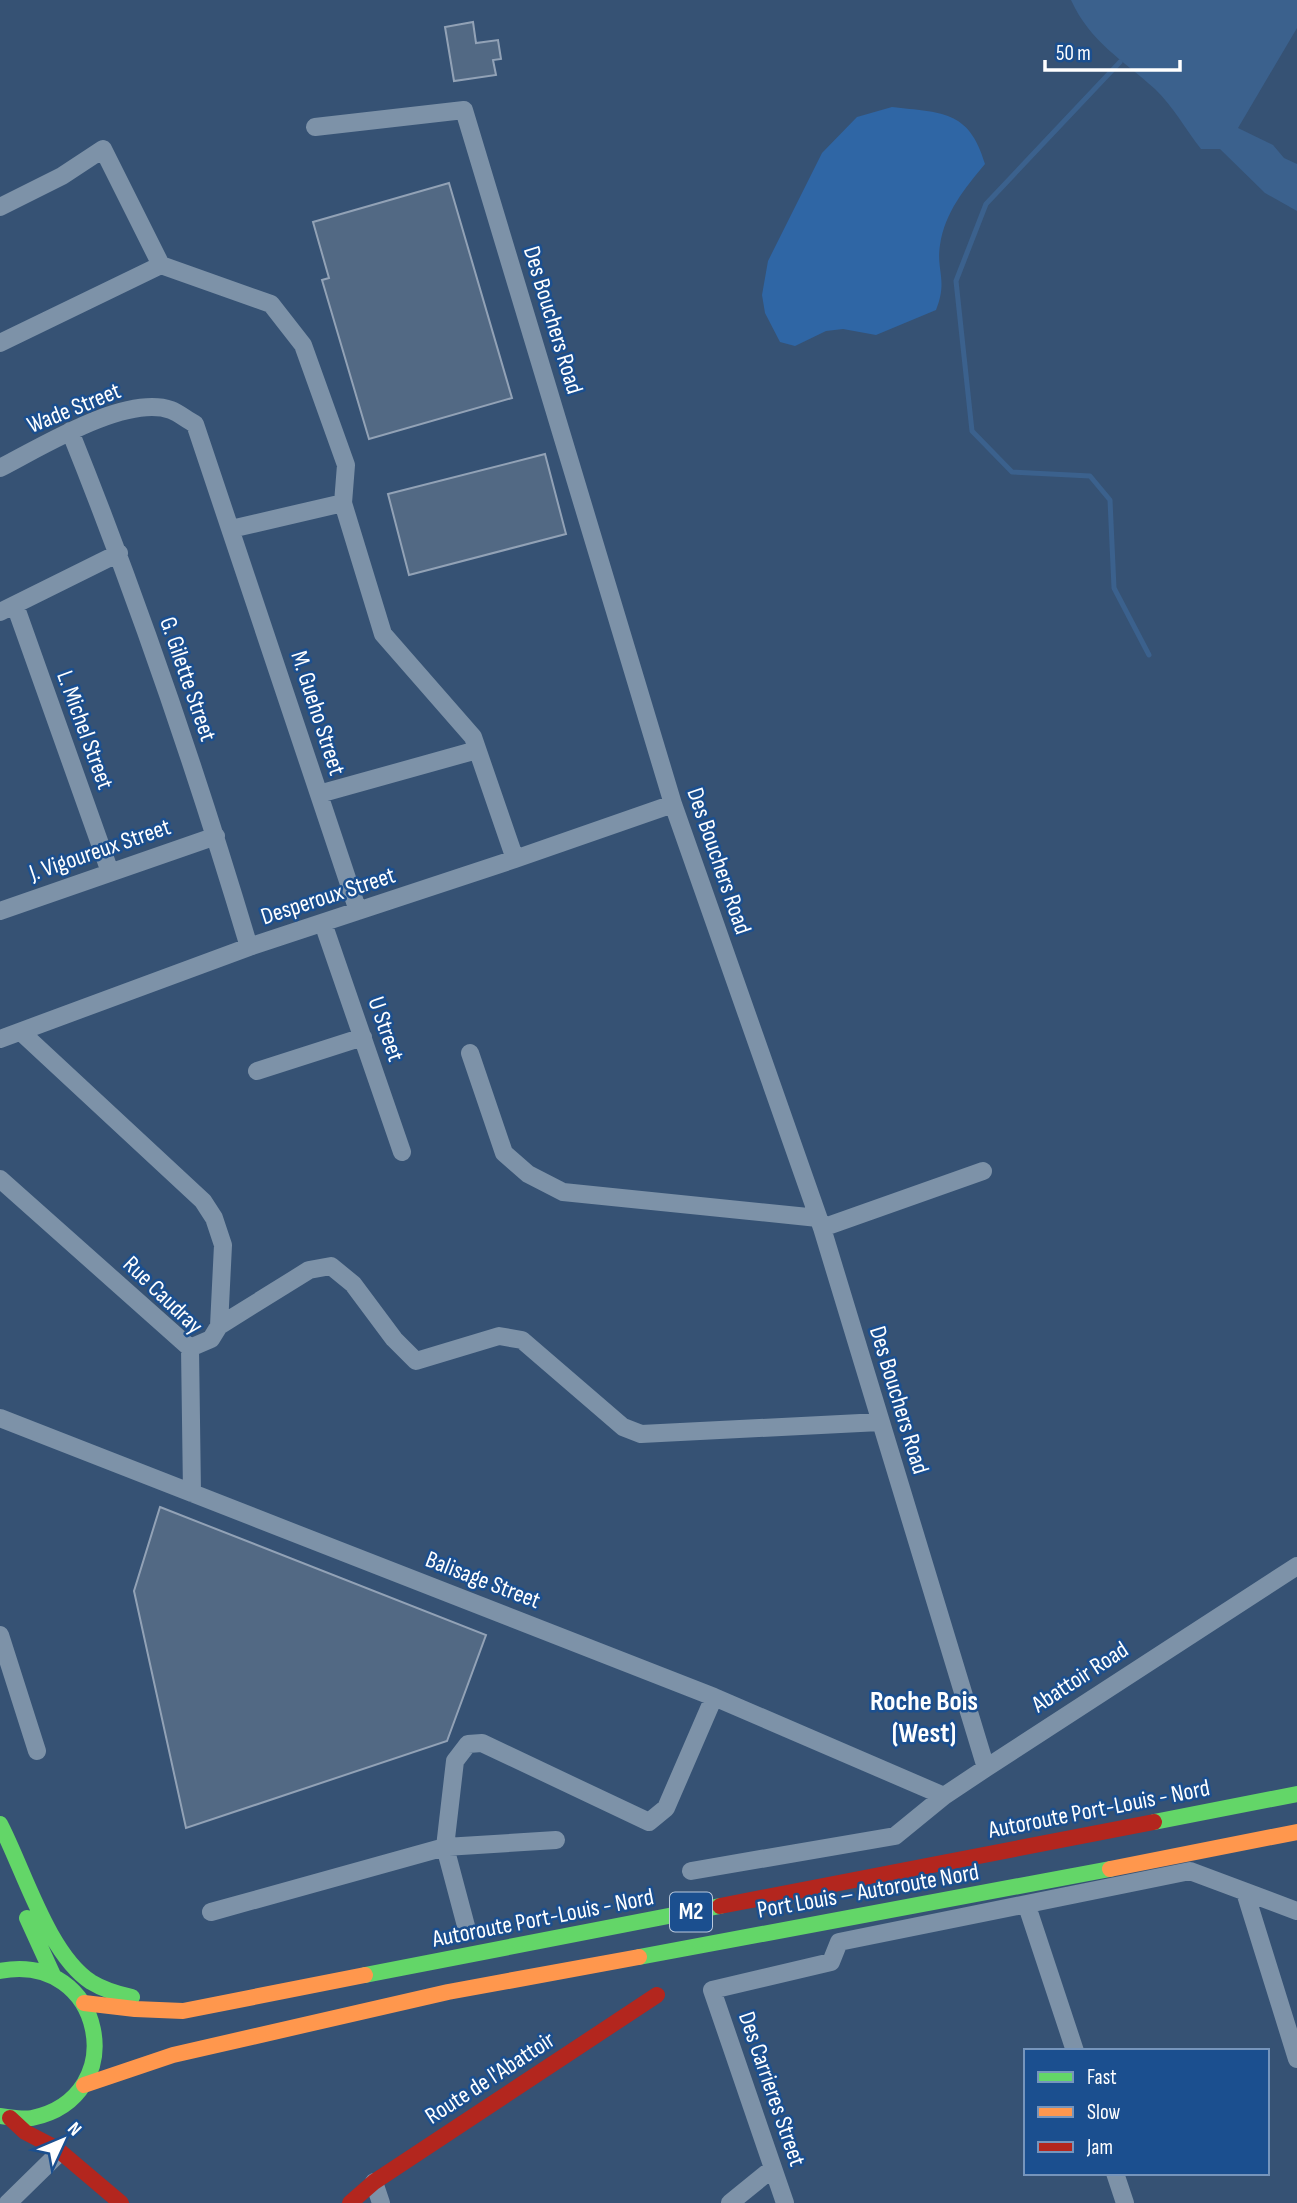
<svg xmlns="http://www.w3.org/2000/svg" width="1297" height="2203" font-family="'Sofia Sans Condensed',sans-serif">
  <rect width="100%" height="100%" fill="#365274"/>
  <path fill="#2f66a5" d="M 892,107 C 941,113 969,109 985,164 C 965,188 945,212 940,245 C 936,271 948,280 936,310 L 876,335 L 843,329 L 826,331 L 795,346 L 780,342 L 765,313 L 762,295 L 768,261 L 822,153 L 857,117 Z"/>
  <path fill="#3b618d" d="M 1071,0 L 1297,0 L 1297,28 L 1238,128 L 1273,145 L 1284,158 L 1297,164 L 1297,211 L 1265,193 L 1220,149 L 1201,149 C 1186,130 1173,106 1155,89 C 1123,60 1090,42 1071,0 Z"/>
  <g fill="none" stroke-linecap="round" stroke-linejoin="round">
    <path stroke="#3b618d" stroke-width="5" d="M 1120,62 L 986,204 L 956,281 L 972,431 L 1012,472 L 1090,476 L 1110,500 L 1114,588 L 1149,655"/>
  </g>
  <path fill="#526984" stroke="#92a2b6" stroke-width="2" d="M 473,22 L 476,43 L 498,40 L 501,59 L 493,60 L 496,75 L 454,81 L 445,27 Z
    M 449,183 L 512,398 L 369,439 L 322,280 L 329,278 L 313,222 Z
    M 545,454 L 566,534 L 409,575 L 388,494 Z
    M 160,1507 L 486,1635 L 447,1741 L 186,1828 L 134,1591 Z"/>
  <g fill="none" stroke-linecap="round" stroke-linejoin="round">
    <path stroke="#7d92a8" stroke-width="18" d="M 315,127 L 464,110 L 673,804 L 822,1228 L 986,1768
      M 0,207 L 62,176 L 103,149 L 161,265 L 271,304 L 303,345 L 346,465 L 343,503 L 383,634 L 473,737 L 515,859
      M 0,343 L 161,265
      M 70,431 C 138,600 197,773 249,947
      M 0,468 C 41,447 126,394 171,410 C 179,413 187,420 195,424 L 358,911
      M 231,529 L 343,503
      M 15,605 L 110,872
      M 0,612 L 119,553
      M 319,794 L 477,750
      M 0,911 L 216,836
      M 323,923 L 402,1152
      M 21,1032 L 203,1201 L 214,1218 L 223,1245 L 219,1326 L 211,1339 L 190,1348
      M 0,1039 L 249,947 L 515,859 L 673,804
      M 470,1053 L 504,1153 L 528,1174 L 563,1192 L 818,1218
      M 257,1071 L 363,1037
      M 0,1179 L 190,1348 L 192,1493
      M 822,1228 L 983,1171
      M 219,1326 L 309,1270 L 331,1266 L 353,1284 L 394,1339 L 416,1361 L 499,1336 L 522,1340 L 623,1427 L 641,1434 L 880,1422
      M 0,1418 L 714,1697 L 944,1796
      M 0,1635 L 37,1751
      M 691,1871 L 895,1836 L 944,1796 L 986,1768 L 1297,1566
      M 1245,1892 L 1297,2059
      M 1027,1906 L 1075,2051
      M 211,1912 L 445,1847 L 556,1840
      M 466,1926 L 445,1847 L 455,1761 L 468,1744 L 482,1743 L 649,1822 L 666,1808 L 714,1697
      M 1115,2173 L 1125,2203
      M 374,2182 L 381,2203
      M 8,2203 L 59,2153
      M 730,2203 L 773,2168
      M 785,2203 L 712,1990 L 831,1962 L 839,1942 L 1190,1871 L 1297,1911"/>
    <path stroke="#63d668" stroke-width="16" d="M 1154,1822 L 1297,1794
      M 0,1824 C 24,1870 48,1954 91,1982 C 104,1990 118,1994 132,1997
      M 27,1918 L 53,1975
      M 639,1957 L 1110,1869
      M 0,1971 C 104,1951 133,2097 32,2118 C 22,2120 10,2117 0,2116
      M 365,1975 L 720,1906"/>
    <path stroke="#ff974d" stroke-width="16" d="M 1110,1869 L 1297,1832
      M 84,2003 L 135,2009 L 183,2011 L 365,1975
      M 84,2085 L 173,2055 L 448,1992 L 639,1957"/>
    <path stroke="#b3261e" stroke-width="16" d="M 720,1906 L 1154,1822
      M 10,2118 L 25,2132 L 56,2148 L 121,2203
      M 350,2203 L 374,2182 L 657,1995"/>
  </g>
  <g text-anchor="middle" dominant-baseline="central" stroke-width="5" stroke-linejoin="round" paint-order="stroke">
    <rect fill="#1b4f8f" stroke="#bbcadd" stroke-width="2" x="670" y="1892.5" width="42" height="39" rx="5"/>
    <g font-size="23" font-weight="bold" fill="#fff">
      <text x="691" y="1912">M2</text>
    </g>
    <g font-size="24" fill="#fff" stroke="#1b4f8f">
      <text transform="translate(553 320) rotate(73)">Des Bouchers Road</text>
      <text transform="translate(74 408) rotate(-22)">Wade Street</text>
      <text transform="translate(188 679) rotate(71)">G. Gilette Street</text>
      <text transform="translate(318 713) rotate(72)">M. Gueho Street</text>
      <text transform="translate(85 730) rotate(70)">L. Michel Street</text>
      <text transform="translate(100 850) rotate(-19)">J. Vigoureux Street</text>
      <text transform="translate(719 861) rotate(71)">Des Bouchers Road</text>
      <text transform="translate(328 896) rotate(-18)">Desperoux Street</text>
      <text transform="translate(386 1029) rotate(71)">U Street</text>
      <text transform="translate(163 1295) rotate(44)">Rue Caudray</text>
      <text transform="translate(899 1400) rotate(73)">Des Bouchers Road</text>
      <text transform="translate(483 1580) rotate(21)">Balisage Street</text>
      <text transform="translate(1080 1677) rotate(-33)">Abattoir Road</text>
      <text transform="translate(1099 1809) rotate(-11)">Autoroute Port-Louis - Nord</text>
      <text transform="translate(868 1891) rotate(-10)">Port Louis – Autoroute Nord</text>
      <text transform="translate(543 1918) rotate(-11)">Autoroute Port-Louis - Nord</text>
      <text transform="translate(490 2078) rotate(-33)">Route de l'Abattoir</text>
      <text transform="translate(772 2089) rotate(71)">Des Carrieres Street</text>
    </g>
    <g font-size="28" font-weight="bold" fill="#fff" stroke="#1b4f8f">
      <text x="924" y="1701">Roche Bois<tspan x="924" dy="32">(West)</tspan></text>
    </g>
  </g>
  <rect x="1024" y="2049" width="245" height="126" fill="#1b4f8f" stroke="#7695bc" stroke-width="2"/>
  <rect x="1038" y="2072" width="35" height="10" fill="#63d668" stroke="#7695bc" stroke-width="2"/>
  <text x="1087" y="2084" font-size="21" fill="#ffffff">Fast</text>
  <rect x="1038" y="2107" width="35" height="10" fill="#ff974d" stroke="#7695bc" stroke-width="2"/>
  <text x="1087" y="2119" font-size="21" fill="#ffffff">Slow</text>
  <rect x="1038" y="2142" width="35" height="10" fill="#b3261e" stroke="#7695bc" stroke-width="2"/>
  <text x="1087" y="2154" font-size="21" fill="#ffffff">Jam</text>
  <g transform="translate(63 2140) rotate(46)" stroke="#1b4f8f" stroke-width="5" paint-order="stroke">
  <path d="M0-5L12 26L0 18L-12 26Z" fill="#ffffff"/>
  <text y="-10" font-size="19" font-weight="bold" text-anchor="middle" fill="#ffffff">N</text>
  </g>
  <path d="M1045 60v10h135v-10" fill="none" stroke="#ffffff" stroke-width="3.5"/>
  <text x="1056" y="60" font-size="21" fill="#ffffff" stroke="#1b4f8f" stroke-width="5" paint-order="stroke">50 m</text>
</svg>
